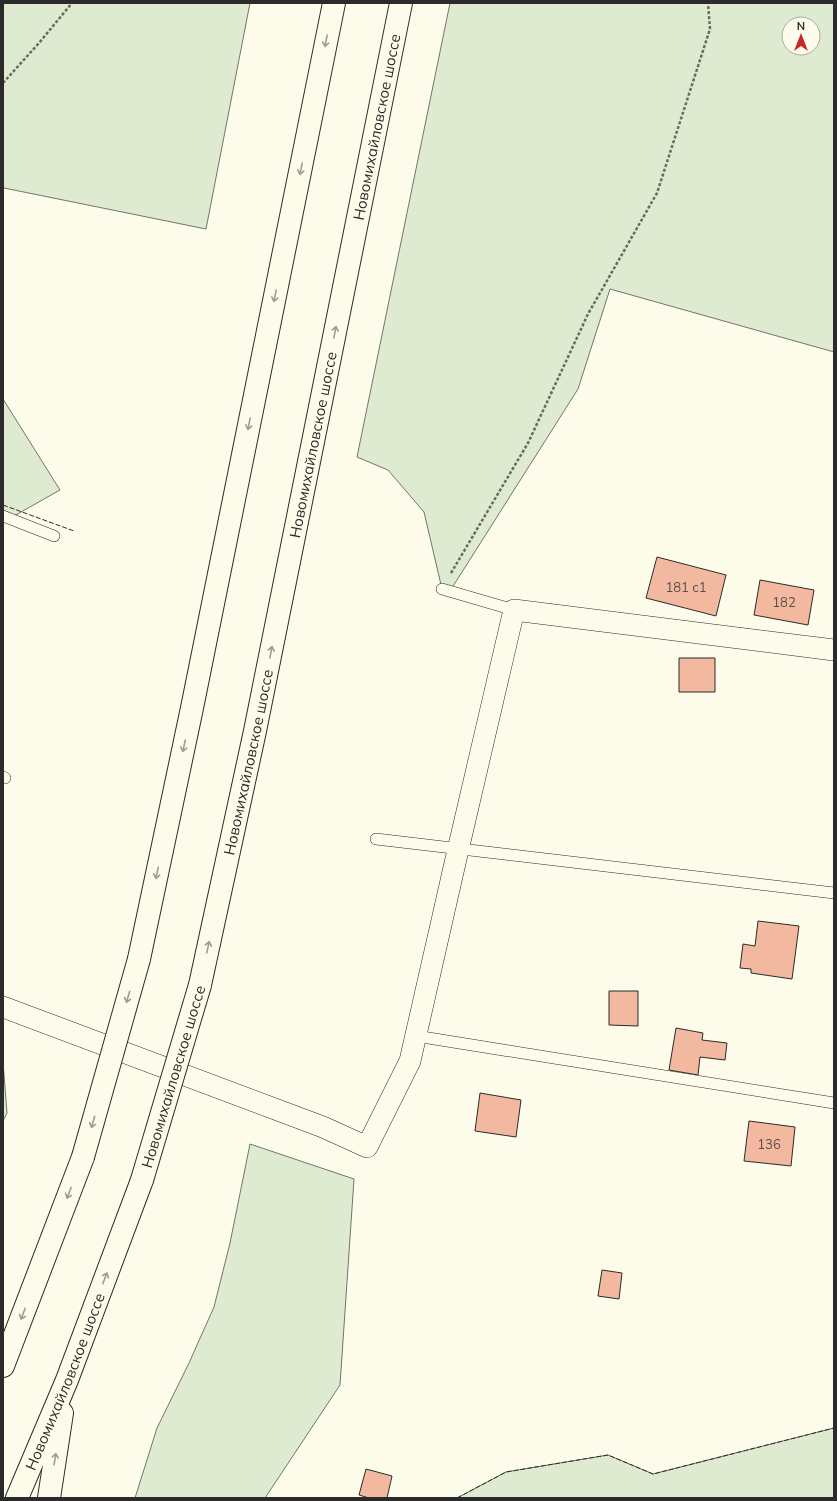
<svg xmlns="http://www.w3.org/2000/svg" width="837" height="1501" font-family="Mulish,sans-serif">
  <rect width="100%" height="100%" fill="#fdfbea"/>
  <path fill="#deebd1" stroke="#74746e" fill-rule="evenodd" d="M 3,3 L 250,3 L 206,229 L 4,188 L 3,190 Z
    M 450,3 L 834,3 L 834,352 L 610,289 L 578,389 L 450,591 L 442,589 L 424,512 L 388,470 L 357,457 ZM 789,24 L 813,24 L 813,48 L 789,48 Z
    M 3,399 L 60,490 L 14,516 L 3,510 Z
    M 3,1062 L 7,1113 L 3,1121 Z
    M 250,1144 L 354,1179 L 340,1385 L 265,1498 L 135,1498 L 157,1428 L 189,1363 L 214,1307 L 230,1243 Z
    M 834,1428 L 834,1498 L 457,1498 L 506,1472 L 608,1455 L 653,1474 Z"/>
  <path fill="#f2b8a0" stroke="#2b2b2b" d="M 657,557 L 726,575 L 716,616 L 646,598 Z
    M 760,580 L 814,590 L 808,625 L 754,615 Z
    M 679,658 L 715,658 L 715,692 L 679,692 Z
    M 758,921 L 799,926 L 792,979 L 751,973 L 751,969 L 740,968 L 743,944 L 755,946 Z
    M 609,991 L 638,991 L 638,1026 L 609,1025 Z
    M 676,1028 L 703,1033 L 702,1040 L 727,1043 L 725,1060 L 700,1057 L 698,1075 L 669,1070 Z
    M 480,1093 L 521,1100 L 516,1137 L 475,1131 Z
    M 749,1121 L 795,1127 L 791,1166 L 744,1161 Z
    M 602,1270 L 622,1273 L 619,1299 L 598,1296 Z
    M 366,1469 L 392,1476 L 387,1498 L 369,1498 L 359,1495 Z"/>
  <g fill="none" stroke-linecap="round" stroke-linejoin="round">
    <defs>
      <path id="lane" d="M 3,516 L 54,536
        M 442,589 L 514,610
        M 3,777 L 5,778
        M 376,839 L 834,893
        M 416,1036 L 834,1103"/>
      <path id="street" d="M 3,1007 L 323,1127 L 367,1147 L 410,1061 L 458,850 L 514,610 L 834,650"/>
      <g id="secondary">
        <path d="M 139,959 L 192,708 L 334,3"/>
        <path id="s1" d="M 200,985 L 255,731 L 401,3"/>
        <path d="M 3,1366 L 83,1157"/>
        <path id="s2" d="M 17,1498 L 67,1380 L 142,1180"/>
        <path d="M 49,1498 L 62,1413"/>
      </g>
    </defs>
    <use href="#lane" stroke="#2b2b2b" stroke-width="12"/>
    <use href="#street" stroke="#2b2b2b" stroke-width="22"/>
    <use href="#secondary" stroke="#2b2b2b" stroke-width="24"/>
    <path stroke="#6a6964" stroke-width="2.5" stroke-dasharray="3 2" stroke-linecap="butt" d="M 3,83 L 39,43 L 72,3
      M 451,573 L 528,443 L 588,314 L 657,193 L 710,29 L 708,3"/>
    <use href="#lane" stroke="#fdfbea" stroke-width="11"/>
    <use href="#street" stroke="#fdfbea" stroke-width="21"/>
    <use href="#secondary" stroke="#fdfbea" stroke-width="22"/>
    <defs>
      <g id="secondary-bridge">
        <path d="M 83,1157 L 139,959"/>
        <path id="s3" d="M 142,1180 L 200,985"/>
      </g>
    </defs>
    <use href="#secondary-bridge" stroke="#2b2b2b" stroke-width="24" stroke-linecap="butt"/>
    <use href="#secondary-bridge" stroke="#fdfbea" stroke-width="22"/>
    <path stroke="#2b2b2b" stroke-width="1" stroke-dasharray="5 2" stroke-linecap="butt" d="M 3,505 L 74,531
      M 457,1498 L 506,1472 L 608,1455 L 653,1474 L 834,1428"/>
  </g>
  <defs><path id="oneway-shaft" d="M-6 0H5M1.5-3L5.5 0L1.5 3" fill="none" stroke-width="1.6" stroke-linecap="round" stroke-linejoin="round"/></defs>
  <g stroke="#9e9d94">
    <use href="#oneway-shaft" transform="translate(326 41) rotate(101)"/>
    <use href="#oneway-shaft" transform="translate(301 169) rotate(101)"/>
    <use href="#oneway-shaft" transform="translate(275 296) rotate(101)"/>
    <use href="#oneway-shaft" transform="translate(335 332) rotate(-79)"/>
    <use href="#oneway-shaft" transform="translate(249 424) rotate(101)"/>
    <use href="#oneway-shaft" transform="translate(271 652) rotate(-79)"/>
    <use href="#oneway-shaft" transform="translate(184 746) rotate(102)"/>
    <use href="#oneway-shaft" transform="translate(157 873) rotate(102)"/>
    <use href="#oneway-shaft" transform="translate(208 947) rotate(-78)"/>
    <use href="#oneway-shaft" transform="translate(128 997) rotate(106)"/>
    <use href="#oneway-shaft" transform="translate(93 1122) rotate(106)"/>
    <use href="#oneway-shaft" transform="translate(69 1193) rotate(111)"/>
    <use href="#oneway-shaft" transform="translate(105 1278) rotate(-69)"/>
    <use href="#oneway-shaft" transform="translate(23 1314) rotate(111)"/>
    <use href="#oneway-shaft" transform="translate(55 1459) rotate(-81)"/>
  </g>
  <g text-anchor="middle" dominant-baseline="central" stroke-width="3" stroke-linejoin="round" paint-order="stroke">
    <g font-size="13" fill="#5d4e48">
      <text x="686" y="587">181 с1</text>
      <text x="784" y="602">182</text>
      <text x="769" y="1144">136</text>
    </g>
    <g font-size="15" fill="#2b2b2b" stroke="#fdfbea">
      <text stroke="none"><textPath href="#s1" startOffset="876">Новомихайловское шоссе</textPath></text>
      <text stroke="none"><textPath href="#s1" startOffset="552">Новомихайловское шоссе</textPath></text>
      <text stroke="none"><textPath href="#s1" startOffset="228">Новомихайловское шоссе</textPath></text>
      <text stroke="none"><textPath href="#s3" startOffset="108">Новомихайловское шоссе</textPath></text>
      <text stroke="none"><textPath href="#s2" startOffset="126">Новомихайловское шоссе</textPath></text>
    </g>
  </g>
  <rect width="837" height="1501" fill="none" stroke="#2b2b2b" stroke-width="8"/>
  <g transform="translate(801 36)"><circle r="19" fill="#fdfbea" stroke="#a9a89e"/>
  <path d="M0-3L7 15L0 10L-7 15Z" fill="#c62828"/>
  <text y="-6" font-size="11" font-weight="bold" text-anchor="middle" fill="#2b2b2b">N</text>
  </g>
</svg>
